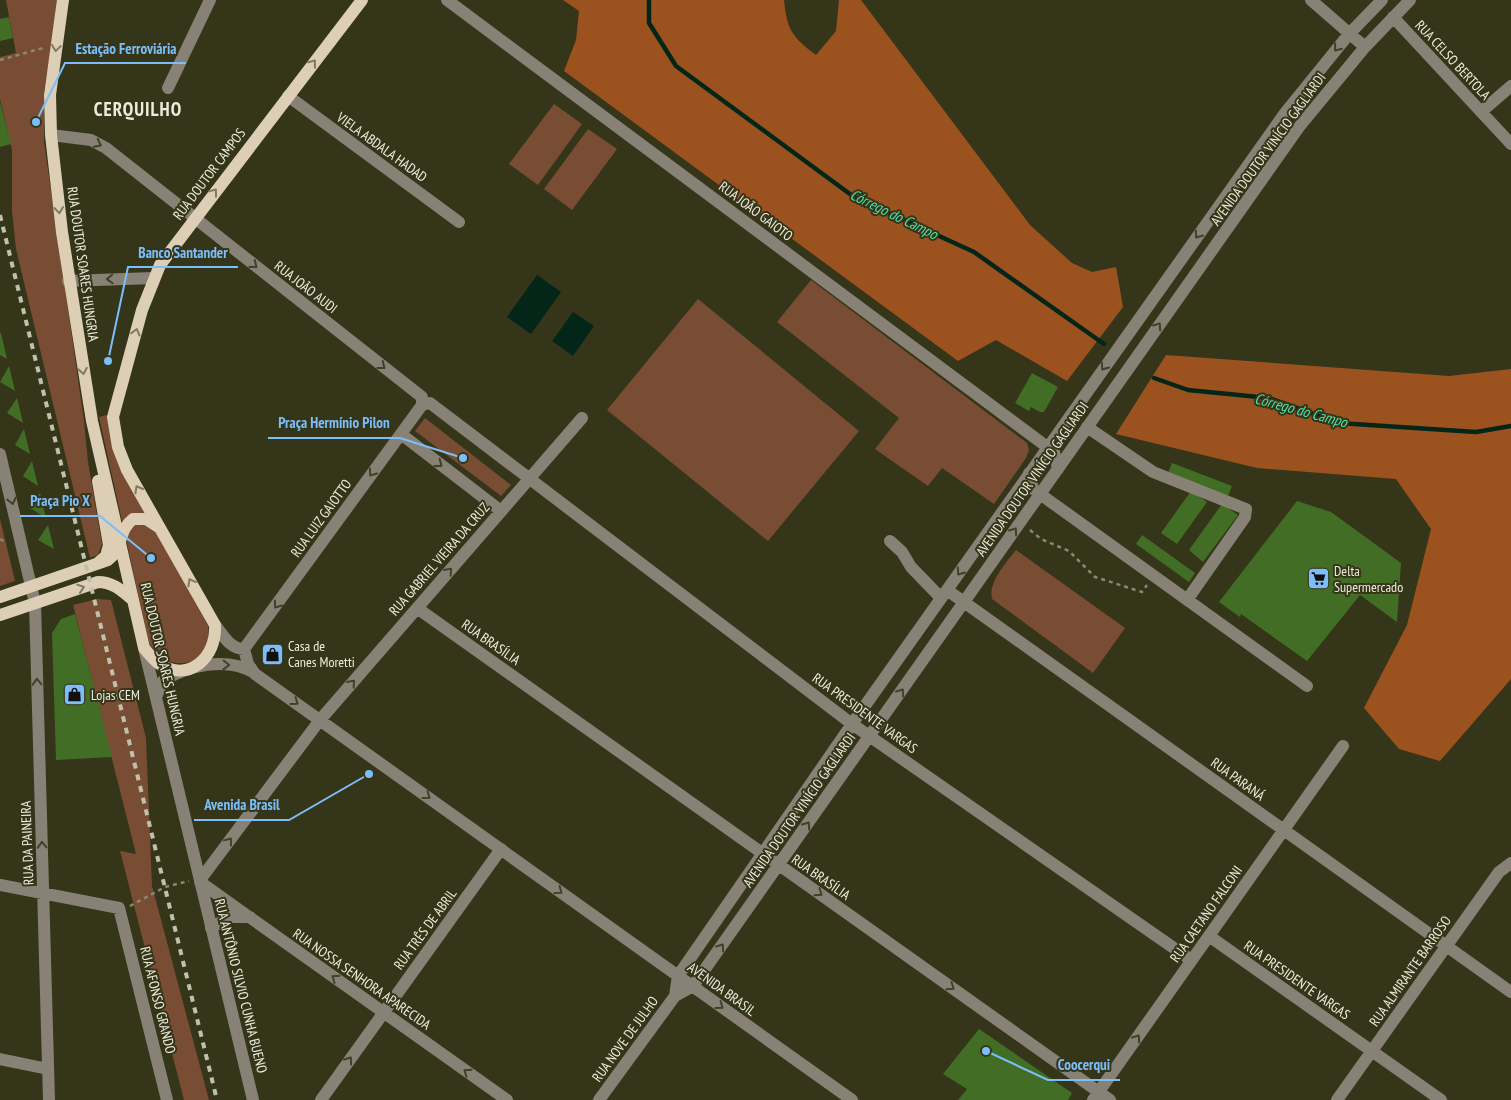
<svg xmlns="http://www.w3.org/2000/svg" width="1511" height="1100" font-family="'PT Sans Narrow',sans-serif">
  <rect width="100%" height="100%" fill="#35351a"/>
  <path fill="#794d33" d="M 6,0 L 59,0 L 44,90 L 44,142 L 84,421 L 88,462 L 102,544 L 98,555 L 90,558 L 16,249 L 12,211 L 12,150 L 0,99 L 0,57 L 16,53 Z
    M 554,104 L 582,124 L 538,185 L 509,164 Z
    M 588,129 L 617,149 L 572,210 L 544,189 Z
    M 811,280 L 1027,443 L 1029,450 L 1026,458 L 994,504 L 942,468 L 928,486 L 875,449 L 899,418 L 777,322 Z
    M 698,299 L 859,431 L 768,541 L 607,410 Z
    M 111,414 L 125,472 L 208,626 C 215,666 168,677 149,643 L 99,417 Z
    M 425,418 L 511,485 L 501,496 L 415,431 Z
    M 0,519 L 15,581 L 0,586 Z
    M 1016,550 L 1125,628 L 1093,673 L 992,599 C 988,582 1006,563 1016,550 Z
    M 97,599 L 111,600 L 146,738 L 152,886 L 209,1100 L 184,1100 L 120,851 L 136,854 L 73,605 Z"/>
  <path fill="#9c521f" d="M 563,0 L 784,0 C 787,30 792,37 816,55 L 836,31 L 839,0 L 861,0 L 1030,225 L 1072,263 L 1092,272 L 1116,267 L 1123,307 L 1067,381 L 996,340 L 958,361 L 564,71 L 576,40 L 579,11 Z
    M 1166,355 L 1449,376 L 1511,369 L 1511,679 L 1440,761 L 1399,749 L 1364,708 L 1407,625 L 1431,529 L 1396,479 L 1257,468 L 1116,434 Z"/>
  <path fill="#042619" d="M 537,275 L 561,292 L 531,334 L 507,317 Z
    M 573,312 L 594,326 L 573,356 L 552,341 Z"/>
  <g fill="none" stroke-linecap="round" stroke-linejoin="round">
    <path stroke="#042619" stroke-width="4.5" d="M 649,0 L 649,23 L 676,66 L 854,197 L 974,252 L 1104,344
      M 1154,378 L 1188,390 L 1269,398 L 1339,423 L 1476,432 L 1511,426"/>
  </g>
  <path fill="#416e24" d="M 9,17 L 13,38 L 0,41 L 0,19 Z
    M 0,102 L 11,144 L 0,147 Z
    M 0,333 L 1,333 L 7,359 L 0,355 Z
    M 9,366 L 15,391 L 0,382 Z
    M 1032,373 L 1058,387 L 1044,412 L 1040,412 L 1031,407 L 1029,411 L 1015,403 Z
    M 17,398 L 23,423 L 7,413 Z
    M 24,429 L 30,454 L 15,445 Z
    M 32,461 L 38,486 L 23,476 Z
    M 1172,463 L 1232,486 L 1228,496 L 1168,473 Z
    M 1191,491 L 1207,502 L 1177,544 L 1161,533 Z
    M 40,493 L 46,518 L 30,508 Z
    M 1297,501 L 1331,512 L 1401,563 L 1397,622 L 1360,595 L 1307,661 L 1241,614 L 1240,617 L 1219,602 Z
    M 1222,504 L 1238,515 L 1203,562 L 1189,550 Z
    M 48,525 L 54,549 L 38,540 Z
    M 1142,535 L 1195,573 L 1189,582 L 1136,544 Z
    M 75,614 L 112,757 L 56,760 L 52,633 L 61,619 Z
    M 979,1029 L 1072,1093 L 1068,1100 L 958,1100 L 967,1089 L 943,1074 Z"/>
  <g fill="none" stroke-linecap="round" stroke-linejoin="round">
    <path stroke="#898973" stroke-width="2.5" stroke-dasharray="4 4" stroke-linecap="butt" d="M 0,60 L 43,48
      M 1030,530 L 1041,539 L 1069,551 L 1095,577 L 1142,592 L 1147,585
      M 0,539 L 7,543
      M 130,906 L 165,887 L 189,881"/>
    <path stroke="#888175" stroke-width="12" d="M 447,0 L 1054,452 L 1058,469
      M 1311,0 L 1365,47
      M 1393,17 L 1511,144
      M 168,88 L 210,0
      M 288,96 L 459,222
      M 1481,112 L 1511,86
      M 51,135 L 91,140 L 106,148 L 422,397 L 422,405
      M 68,281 L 153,278
      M 422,405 L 430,403 L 852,724 L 1191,960
      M 1087,427 L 1153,472 L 1246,509 L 1245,517 L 1187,600
      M 401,434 L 501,511
      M 0,454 L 35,603 L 49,1100
      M 1029,473 L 1033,489 L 1307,686
      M 890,541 L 902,552 L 911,567 L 941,598
      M 947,590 L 1511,992
      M 417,608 L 1110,1100
      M 215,625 C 223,635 230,649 244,649
      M 144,648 L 253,1100
      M 244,649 L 248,664 L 255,674 L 852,1100
      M 244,649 L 422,405
      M 156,697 L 163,681 C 188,665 226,657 253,672
      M 200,880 L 320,720 L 582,418
      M 200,882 L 507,1100
      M 0,885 L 119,908 L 167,1100
      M 211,928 L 230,917 L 250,917
      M 1209,936 L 1441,1100
      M 675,996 L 693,986 L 1299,127 L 1365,47 L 1410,0
      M 0,1059 L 48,1069
      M 321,1100 L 501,849
      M 599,1100 L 675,996 L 678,976 L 852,724 L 1285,113 L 1349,34 L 1382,0
      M 1093,1100 L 1343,746
      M 1337,1100 L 1499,872 L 1511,863"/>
    <path stroke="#ddceb6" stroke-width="12" d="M 63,0 L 50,95 L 51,135 L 62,232 L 92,421 L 144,648 C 148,653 153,659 158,663 C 189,684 217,657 215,625 L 127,470 L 118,447 L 113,417 L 142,310 L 160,265 L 362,0
      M 98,481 L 109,545 L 106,556 L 99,562
      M 0,597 L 108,560 C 123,549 118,530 133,519 L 146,519 L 160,528
      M 0,615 L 98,582 C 113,582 122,591 133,600"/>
    <path stroke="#c0c0ae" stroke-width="4" stroke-dasharray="6 6" stroke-linecap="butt" d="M 0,215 L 217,1100"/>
  </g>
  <defs><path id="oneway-chevron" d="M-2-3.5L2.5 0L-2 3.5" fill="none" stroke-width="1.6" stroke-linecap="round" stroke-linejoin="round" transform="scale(1.25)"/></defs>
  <g stroke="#817a60">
    <use href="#oneway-chevron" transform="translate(56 48) rotate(98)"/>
    <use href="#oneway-chevron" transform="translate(313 63) rotate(-52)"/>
    <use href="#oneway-chevron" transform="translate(214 192) rotate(-53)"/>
    <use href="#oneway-chevron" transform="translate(59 210) rotate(84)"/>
    <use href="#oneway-chevron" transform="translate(136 332) rotate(-75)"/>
    <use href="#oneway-chevron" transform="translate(83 371) rotate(80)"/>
    <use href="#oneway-chevron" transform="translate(138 489) rotate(-120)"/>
    <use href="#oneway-chevron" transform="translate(191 582) rotate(-119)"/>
    <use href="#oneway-chevron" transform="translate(81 588) rotate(-18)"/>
  </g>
  <g stroke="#414028">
    <use href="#oneway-chevron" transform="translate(1337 48) rotate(129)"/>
    <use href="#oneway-chevron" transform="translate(98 144) rotate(27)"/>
    <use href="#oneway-chevron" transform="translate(1198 235) rotate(125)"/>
    <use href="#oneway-chevron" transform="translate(254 265) rotate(38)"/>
    <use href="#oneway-chevron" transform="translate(110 279) rotate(178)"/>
    <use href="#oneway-chevron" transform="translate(1158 326) rotate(-55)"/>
    <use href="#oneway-chevron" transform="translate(382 366) rotate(38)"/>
    <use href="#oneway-chevron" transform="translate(1104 367) rotate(125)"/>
    <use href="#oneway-chevron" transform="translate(439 464) rotate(37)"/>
    <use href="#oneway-chevron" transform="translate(372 473) rotate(126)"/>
    <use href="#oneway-chevron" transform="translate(12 501) rotate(77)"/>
    <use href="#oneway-chevron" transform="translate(1014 531) rotate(-55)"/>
    <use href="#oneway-chevron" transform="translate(449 571) rotate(-49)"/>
    <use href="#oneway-chevron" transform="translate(960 572) rotate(125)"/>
    <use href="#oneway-chevron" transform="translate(277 605) rotate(126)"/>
    <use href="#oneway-chevron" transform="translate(226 665) rotate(1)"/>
    <use href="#oneway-chevron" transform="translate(37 682) rotate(-92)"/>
    <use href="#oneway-chevron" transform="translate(352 683) rotate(-49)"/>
    <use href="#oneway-chevron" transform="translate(901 692) rotate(-55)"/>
    <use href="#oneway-chevron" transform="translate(295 702) rotate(36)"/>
    <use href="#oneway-chevron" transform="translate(427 796) rotate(36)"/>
    <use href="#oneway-chevron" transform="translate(807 825) rotate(-55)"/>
    <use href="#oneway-chevron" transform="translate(229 841) rotate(-53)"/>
    <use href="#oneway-chevron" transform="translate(42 845) rotate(-92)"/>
    <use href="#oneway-chevron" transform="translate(559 891) rotate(36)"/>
    <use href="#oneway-chevron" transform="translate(819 893) rotate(35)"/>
    <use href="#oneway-chevron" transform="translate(721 947) rotate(-55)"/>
    <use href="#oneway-chevron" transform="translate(335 978) rotate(-145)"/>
    <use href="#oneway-chevron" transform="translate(951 987) rotate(35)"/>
    <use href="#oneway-chevron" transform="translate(720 1006) rotate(36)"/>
    <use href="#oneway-chevron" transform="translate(1137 1038) rotate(-55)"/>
    <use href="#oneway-chevron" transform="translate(349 1060) rotate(-54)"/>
    <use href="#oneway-chevron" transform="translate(467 1072) rotate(-145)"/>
  </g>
  <defs>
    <symbol id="supermarket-square" viewBox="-11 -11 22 22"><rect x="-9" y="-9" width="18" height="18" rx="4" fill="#7cbef9" stroke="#35351a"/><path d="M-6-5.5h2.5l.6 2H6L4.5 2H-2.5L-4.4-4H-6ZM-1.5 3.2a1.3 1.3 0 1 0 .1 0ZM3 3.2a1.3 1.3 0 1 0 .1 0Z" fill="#111"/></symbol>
    <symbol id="shop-square" viewBox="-11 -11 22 22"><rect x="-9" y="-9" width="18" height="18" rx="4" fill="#7cbef9" stroke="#35351a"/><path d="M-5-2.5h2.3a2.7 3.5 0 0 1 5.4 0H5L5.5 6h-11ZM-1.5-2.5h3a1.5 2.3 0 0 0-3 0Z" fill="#111"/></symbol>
  </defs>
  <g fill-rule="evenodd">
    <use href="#supermarket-square" x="1306" y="566" width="25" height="25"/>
    <use href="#shop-square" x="260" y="642" width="25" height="25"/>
    <use href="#shop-square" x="62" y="682" width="25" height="25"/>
  </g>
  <g text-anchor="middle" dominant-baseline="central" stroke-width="4" stroke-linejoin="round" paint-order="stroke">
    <g font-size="14" fill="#ececdc" stroke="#35351a">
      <text transform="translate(1453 60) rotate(47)">RUA CELSO BERTOLA</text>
      <text transform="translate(382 147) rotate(36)">VIELA ABDALA HADAD</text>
      <text transform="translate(1268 149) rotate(-54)">AVENIDA DOUTOR VINÍCIO GAGLIARDI</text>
      <text transform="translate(209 174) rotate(-53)">RUA DOUTOR CAMPOS</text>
      <text transform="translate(756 211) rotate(37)">RUA JOÃO GAIOTO</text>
      <text transform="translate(83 264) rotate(82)">RUA DOUTOR SOARES HUNGRIA</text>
      <text transform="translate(306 287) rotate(38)">RUA JOÃO AUDI</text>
      <text transform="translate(1032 479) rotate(-55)">AVENIDA DOUTOR VINÍCIO GAGLIARDI</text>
      <text transform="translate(321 518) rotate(-54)">RUA LUIZ GAIOTTO</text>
      <text transform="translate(439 559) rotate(-49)">RUA GABRIEL VIEIRA DA CRUZ</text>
      <text transform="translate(491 642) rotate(35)">RUA BRASÍLIA</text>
      <text transform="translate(163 659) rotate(77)">RUA DOUTOR SOARES HUNGRIA</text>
      <text transform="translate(865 713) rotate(36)">RUA PRESIDENTE VARGAS</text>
      <text transform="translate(1238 779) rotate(36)">RUA PARANÁ</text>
      <text transform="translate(799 810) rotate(-55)">AVENIDA DOUTOR VINÍCIO GAGLIARDI</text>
      <text transform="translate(27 843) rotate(-92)">RUA DA PAINEIRA</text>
      <text transform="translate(821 877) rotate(35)">RUA BRASÍLIA</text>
      <text transform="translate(1206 914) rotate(-55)">RUA CAETANO FALCONI</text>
      <text transform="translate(425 929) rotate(-54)">RUA TRÊS DE ABRIL</text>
      <text transform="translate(1410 971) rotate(-55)">RUA ALMIRANTE BARROSO</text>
      <text transform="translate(362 979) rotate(35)">RUA NOSSA SENHORA APARECIDA</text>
      <text transform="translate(1297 980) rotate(35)">RUA PRESIDENTE VARGAS</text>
      <text transform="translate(241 986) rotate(76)">RUA ANTÔNIO SILVIO CUNHA BUENO</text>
      <text transform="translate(722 989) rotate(36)">AVENIDA BRASIL</text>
      <text transform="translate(158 1000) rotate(76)">RUA AFONSO GRANDO</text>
      <text transform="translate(625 1039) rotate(-54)">RUA NOVE DE JULHO</text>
    </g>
    <g font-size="14" fill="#ececdc" stroke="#35351a" text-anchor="start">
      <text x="1334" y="571">Delta<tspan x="1334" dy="16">Supermercado</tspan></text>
      <text x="288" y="646">Casa de<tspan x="288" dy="16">Canes Moretti</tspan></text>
      <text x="91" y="695">Lojas CEM</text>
    </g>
    <g font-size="15" font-style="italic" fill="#51dea6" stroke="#35351a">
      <text transform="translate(894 214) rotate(26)">Córrego do Campo</text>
      <text transform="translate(1301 410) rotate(15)">Córrego do Campo</text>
    </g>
    <g font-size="19" font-weight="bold" letter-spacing="1" fill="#ececdc" stroke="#35351a">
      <text x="138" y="109">CERQUILHO</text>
    </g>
  </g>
  <path fill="none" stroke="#7cbef9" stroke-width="2" d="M36 122L65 63H186M108 361L128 267H238M463 458L400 438H268M151 558L100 516H20M369 774L289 820H194M986 1051L1048 1080H1120"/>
  <g fill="#7cbef9" stroke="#35351a" stroke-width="2">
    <circle cx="36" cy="122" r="5"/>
    <circle cx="108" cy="361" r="5"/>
    <circle cx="463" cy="458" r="5"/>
    <circle cx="151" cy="558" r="5"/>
    <circle cx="369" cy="774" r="5"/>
    <circle cx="986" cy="1051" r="5"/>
  </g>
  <g font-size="15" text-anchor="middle" font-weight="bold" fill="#7cbef9" stroke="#35351a" stroke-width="4" stroke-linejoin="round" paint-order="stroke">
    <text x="126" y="54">Estação Ferroviária</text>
    <text x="183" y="258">Banco Santander</text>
    <text x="334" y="428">Praça Hermínio Pilon</text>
    <text x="60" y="506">Praça Pio X</text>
    <text x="242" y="810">Avenida Brasil</text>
    <text x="1084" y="1070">Coocerqui</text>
  </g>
</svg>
